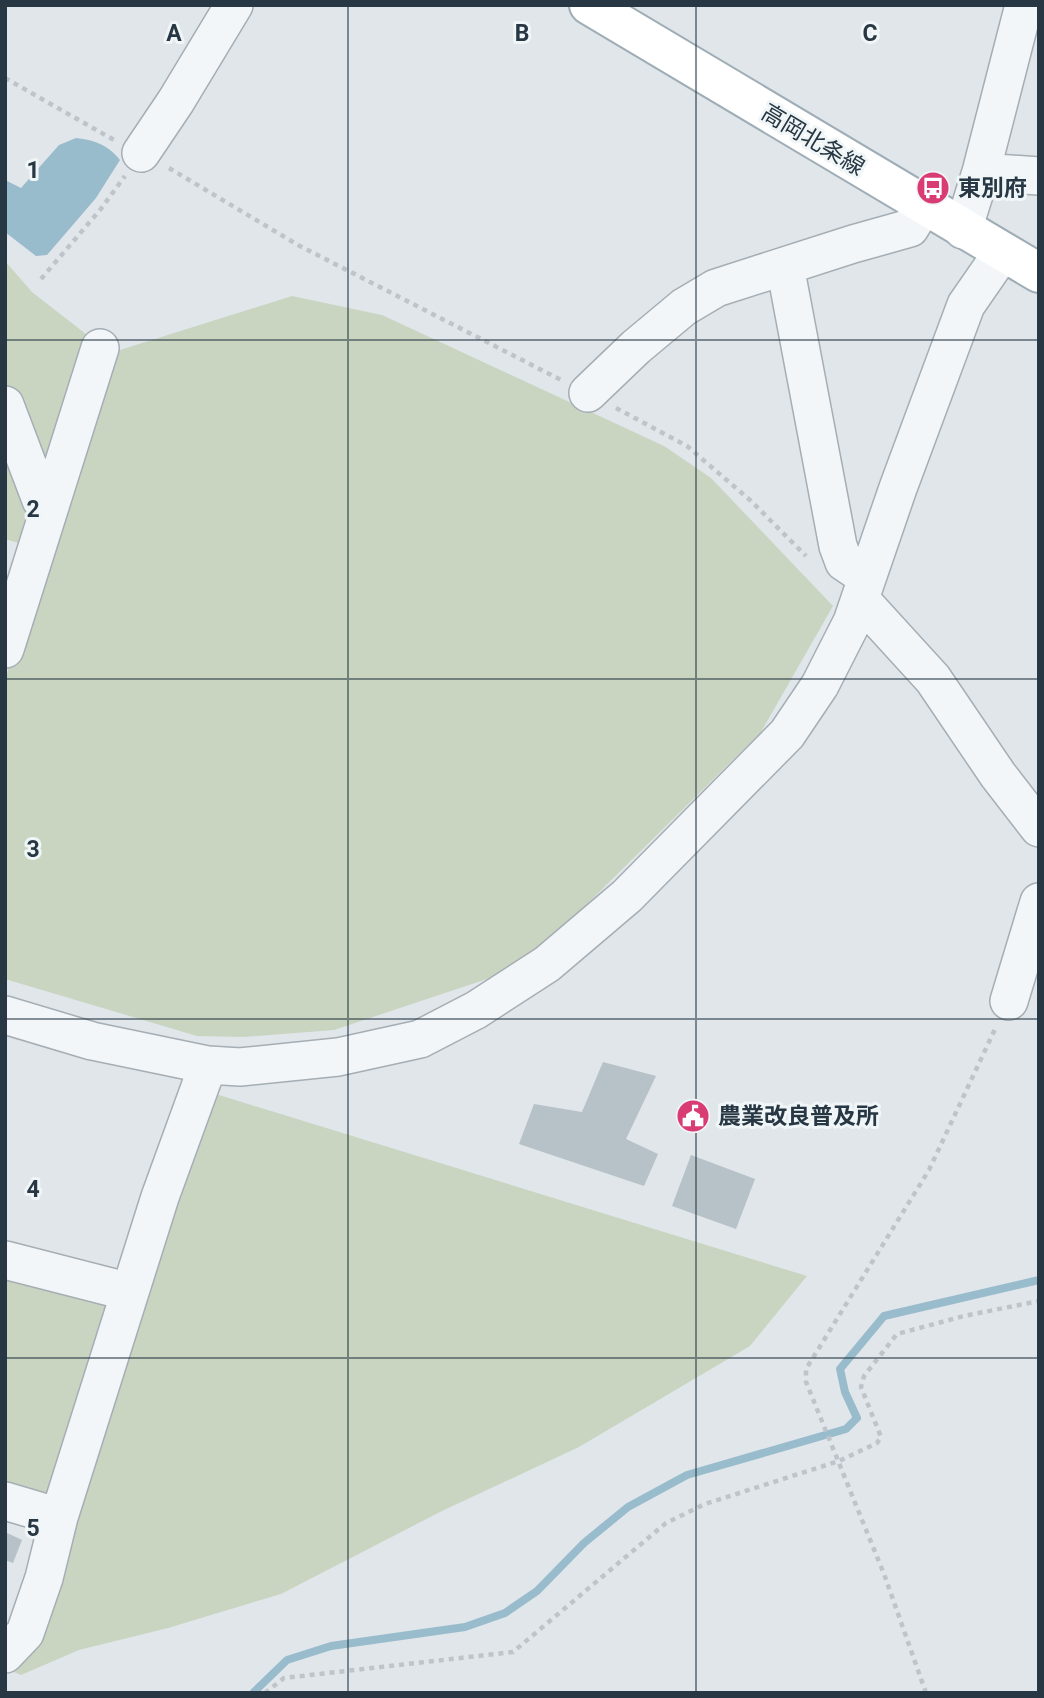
<svg xmlns="http://www.w3.org/2000/svg" width="1044" height="1698" font-family="Roboto,'Noto Sans JP',sans-serif">
  <rect width="100%" height="100%" fill="#e0e6ea"/>
  <path fill="#cad5c1" d="M 5,261 L 32,292 L 91,338 L 25,545 L 5,539 Z
    M 292,296 L 382,315 L 664,446 L 711,478 L 833,606 L 761,732 L 572,919 L 508,972 L 334,1030 L 244,1037 L 197,1036 L 5,979 L 5,680 L 110,347 L 120,350 Z
    M 219,1095 L 807,1276 L 750,1346 L 579,1447 L 442,1511 L 281,1594 L 168,1628 L 79,1650 L 21,1675 L 14,1672 L 38,1627 L 204,1101 Z
    M 5,1271 L 105,1301 L 110,1316 L 57,1493 L 41,1501 L 5,1490 Z"/>
  <path fill="#99bccd" d="M 76,138 C 95,140 108,145 120,160 L 96,198 L 47,255 L 36,256 L 5,232 L 5,180 L 21,188 L 59,145 Z"/>
  <g fill="none" stroke-linecap="round" stroke-linejoin="round">
    <path stroke="#99bccd" stroke-width="8" d="M 253,1693 L 287,1660 L 331,1646 L 465,1627 L 505,1613 L 537,1591 L 584,1543 L 628,1507 L 687,1475 L 846,1429 L 857,1418 L 845,1392 L 840,1369 L 884,1316 L 1039,1280"/>
  </g>
  <path fill="#b7c1c8" d="M 603,1062 L 656,1076 L 626,1139 L 658,1154 L 644,1186 L 519,1144 L 534,1104 L 582,1112 Z
    M 691,1155 L 755,1179 L 736,1229 L 672,1206 Z
    M 5,1532 L 22,1540 L 13,1563 L 5,1560 Z"/>
  <g fill="none" stroke-linecap="round" stroke-linejoin="round">
    <defs>
      <path id="minor" d="M 141,153 L 176,101 L 234,5
        M 981,172 L 1039,176
        M 963,230 L 981,172 L 1024,5
        M 785,266 L 838,546 L 844,562 L 866,577
        M 588,393 L 636,347 L 684,307 L 716,288 L 853,244 L 910,228 L 924,205
        M 5,405 L 41,500 L 50,505
        M 860,599 L 933,679 L 998,775 L 1039,828
        M 5,649 L 100,348
        M 1009,1001 L 1039,902
        M 5,1015 L 92,1041 L 208,1065 L 240,1067 L 338,1057 L 420,1039 L 476,1010 L 547,964 L 627,896 L 787,734 L 820,685 L 852,622 L 898,488 L 966,305 L 1002,253
        M 5,1260 L 130,1292
        M 5,1501 L 59,1517
        M 5,1654 L 25,1633 L 44,1578 L 59,1517 L 160,1197 L 208,1065"/>
      <path id="major" d="M 589,5 L 1039,273"/>
    </defs>
    <use href="#minor" stroke="#a5aeb5" stroke-width="40"/>
    <use href="#major" stroke="#9fadb7" stroke-width="42"/>
    <path stroke="#bec4c9" stroke-width="4.5" stroke-dasharray="5 5" stroke-linecap="butt" d="M 5,78 L 114,140
      M 169,168 L 298,245 L 561,380
      M 41,279 L 100,210 L 125,176
      M 616,408 L 687,446 L 750,500 L 806,556
      M 265,1693 L 284,1678 L 513,1652 L 666,1523 L 705,1504 L 839,1461 L 877,1443 L 881,1437 L 861,1387 L 864,1376 L 897,1334 L 964,1316 L 1039,1301
      M 926,1693 L 884,1574 L 806,1382 L 806,1369 L 929,1170 L 996,1027"/>
    <use href="#minor" stroke="#f3f6f8" stroke-width="37"/>
    <use href="#major" stroke="#fff" stroke-width="38"/>
  </g>
  <path fill="none" stroke="#273743" stroke-width="2" stroke-opacity="0.55" d="M 348,5 L 348,1693M 696,5 L 696,1693M 5,340 L 1039,340M 5,679 L 1039,679M 5,1019 L 1039,1019M 5,1358 L 1039,1358"/>
  <defs>
    <symbol id="bus-disc" viewBox="-11 -11 22 22"><circle r="9.5" fill="#d83c73" stroke="#f0f5f7"/><path d="M-5-6H5V4H4V6H2V4H-2V6H-4V4H-5ZM-3.5-4V0h7V-4ZM-3.5 1.2v1.5H-2V1.2ZM2 1.2v1.5H3.5V1.2Z" fill="#fff"/></symbol>
    <symbol id="civic-disc" viewBox="-11 -11 22 22"><circle r="9.5" fill="#d83c73" stroke="#f0f5f7"/><path d="M-.6-6.5H3V-4.5H.6V-3L4-1V1h2V6H-6V1h2V-1L-.6-3ZM-1.2 2.5V6h2.4V2.5Z" fill="#fff"/></symbol>
  </defs>
  <g fill-rule="evenodd">
    <use href="#bus-disc" x="914" y="169" width="38" height="38"/>
    <use href="#civic-disc" x="674" y="1097" width="38" height="38"/>
  </g>
  <g text-anchor="middle" dominant-baseline="central" stroke-width="6" stroke-linejoin="round" paint-order="stroke">
    <g font-size="23" fill="#273743" stroke="#f0f5f7">
      <text transform="translate(813 140) rotate(31)">高岡北条線</text>
    </g>
    <g font-size="23" font-weight="bold" fill="#273743" stroke="#f0f5f7" text-anchor="start">
      <text x="958" y="188">東別府</text>
      <text x="718" y="1116">農業改良普及所</text>
    </g>
  </g>
  <g font-size="23" text-anchor="middle" font-weight="bold" fill="#273743" stroke="#f0f5f7" stroke-width="6" stroke-linejoin="round" paint-order="stroke">
    <text x="174" y="41">A</text>
    <text x="522" y="41">B</text>
    <text x="870" y="41">C</text>
    <text x="33" y="178">1</text>
    <text x="33" y="517">2</text>
    <text x="33" y="857">3</text>
    <text x="33" y="1197">4</text>
    <text x="33" y="1536">5</text>
  </g>
  <rect width="1044" height="1698" fill="none" stroke="#273743" stroke-width="14"/>
</svg>
